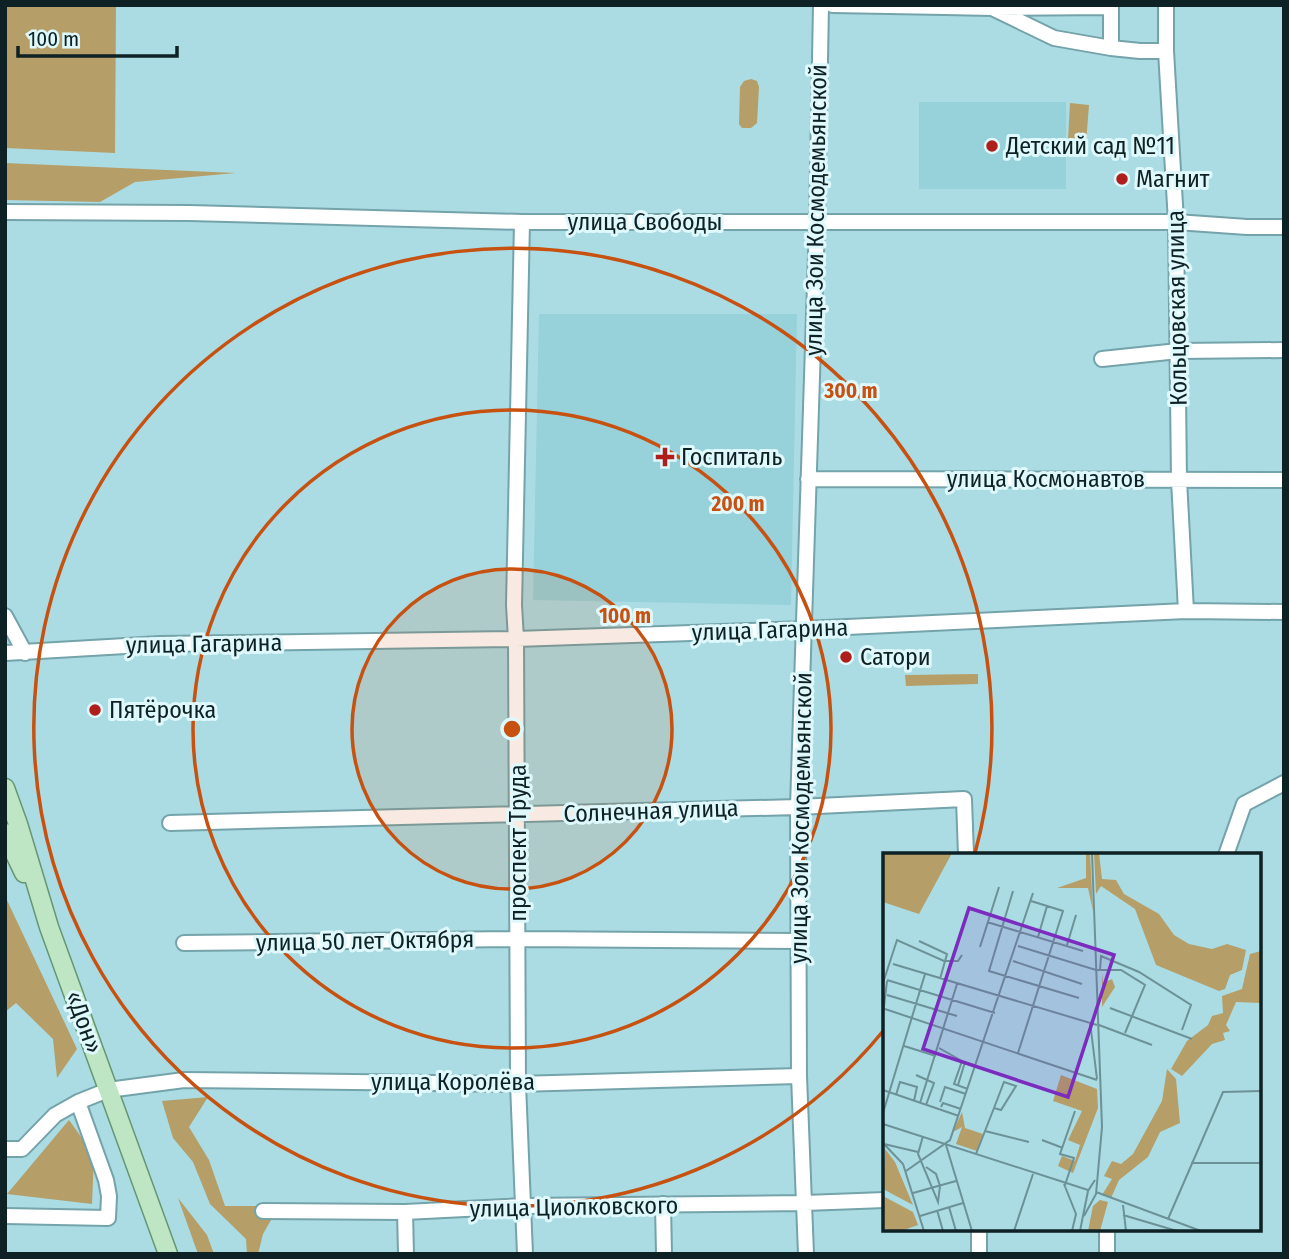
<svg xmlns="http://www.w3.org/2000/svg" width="1289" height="1259" font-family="'Fira Sans Condensed',sans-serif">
  <rect width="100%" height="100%" fill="#abdce3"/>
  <path fill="#97d1da" d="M 919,102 L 1066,102 L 1066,189 L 919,189 Z
    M 539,314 L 797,314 L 791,605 L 533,600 Z"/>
  <path fill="#b59e67" d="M 5,5 L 116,5 L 115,153 L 5,148 Z
    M 751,79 L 757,81 L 759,87 L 757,123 L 751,128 L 742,128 L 739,124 L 740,87 L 744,81 Z
    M 1070,103 L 1089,105 L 1086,143 L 1068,140 Z
    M 5,163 L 236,173 L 135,182 L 100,202 L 5,200 Z
    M 978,674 L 978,684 L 906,686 L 905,675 Z
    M 5,896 L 77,1049 L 57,1078 L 53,1039 L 16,1003 L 5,1012 Z
    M 208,1097 L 189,1127 L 209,1160 L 225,1206 L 279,1206 L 263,1234 L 258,1254 L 247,1254 L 246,1239 L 210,1204 L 193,1162 L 173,1138 L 162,1101 Z
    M 69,1120 L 94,1155 L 92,1204 L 7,1194 Z
    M 178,1198 L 207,1235 L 214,1254 L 198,1254 Z"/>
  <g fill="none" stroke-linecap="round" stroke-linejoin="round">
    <defs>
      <path id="minor" d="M 832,5 L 945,7 L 945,5
        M 1166,5 L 1166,51 L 1176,222 L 1179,480 L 1186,611
        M 945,7 L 992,8 L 1054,38 L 1111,48 L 1140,51 L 1166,51
        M 997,8 L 1111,7 L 1111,48
        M 5,212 L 189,213 L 522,222 L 1176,222 L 1247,227 L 1284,227
        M 522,222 L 514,605 L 516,639 L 518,1084 L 525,1254
        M 1102,359 L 1178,351 L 1284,350
        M 808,479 L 1284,480
        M 5,616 L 25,653
        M 5,653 L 160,644 L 516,639 L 804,629 L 1186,611 L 1284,612
        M 170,823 L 798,807 L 964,799 L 966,855
        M 1226,855 L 1244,804 L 1284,783
        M 184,943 L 519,939 L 799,941
        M 5,1149 L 22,1149 L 55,1115 L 78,1102
        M 663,1204 L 664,1254
        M 263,1211 L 405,1212 L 524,1206 L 805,1203 L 885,1200
        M 405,1212 L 406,1254
        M 5,1216 L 108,1218 L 109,1196 L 106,1180 L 78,1102 L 108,1090 L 184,1080 L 518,1084 L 799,1076
        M 979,1229 L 979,1254
        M 1107,1229 L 1107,1254
        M 806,1254 L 799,1076 L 798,807 L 817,223 L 821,5"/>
      <path id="major" d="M 5,788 L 18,824 L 49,927 L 168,1254
        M 5,833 L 24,873"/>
    </defs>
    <use href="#minor" stroke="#74a3aa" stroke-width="18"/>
    <use href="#major" stroke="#659673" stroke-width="21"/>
    <use href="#minor" stroke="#fff" stroke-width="14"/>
    <use href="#major" stroke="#bfe6c4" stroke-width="18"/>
  </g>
  <circle cx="512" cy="729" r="160" fill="#c75110" fill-opacity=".12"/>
  <g fill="none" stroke="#c75110" stroke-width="3.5">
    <circle cx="512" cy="729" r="160"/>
    <circle cx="512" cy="729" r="319"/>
    <path d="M884 1030A479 479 0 1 1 975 853"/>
  </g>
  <g fill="#af1e1b" stroke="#dff8fb" stroke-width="2.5">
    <circle cx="992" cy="146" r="7"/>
    <circle cx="1122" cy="179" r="7"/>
    <path d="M661.5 446.5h7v7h7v7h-7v7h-7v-7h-7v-7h7z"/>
    <circle cx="846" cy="657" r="7"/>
    <circle cx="95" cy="710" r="7"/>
  </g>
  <g text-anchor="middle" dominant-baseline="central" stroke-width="6" stroke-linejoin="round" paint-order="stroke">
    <g font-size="24" fill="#0e2124" stroke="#dff8fb" text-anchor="start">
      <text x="1006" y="146">Детский сад №11</text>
      <text x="1136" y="179">Магнит</text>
      <text x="681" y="457">Госпиталь</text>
      <text x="860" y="657">Сатори</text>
      <text x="109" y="710">Пятёрочка</text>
    </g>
    <g font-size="24" fill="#0e2124" stroke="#dff8fb">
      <text transform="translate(816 210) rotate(-89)">улица Зои Космодемьянской</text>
      <text x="645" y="222">улица Свободы</text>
      <text transform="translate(1177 308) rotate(-91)">Кольцовская улица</text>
      <text x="1046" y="479">улица Космонавтов</text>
      <text transform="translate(770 630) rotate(-2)">улица Гагарина</text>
      <text transform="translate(204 644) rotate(-1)">улица Гагарина</text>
      <text transform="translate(651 811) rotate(-2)">Солнечная улица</text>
      <text transform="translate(801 818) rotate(-89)">улица Зои Космодемьянской</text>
      <text transform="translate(518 843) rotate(-90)">проспект Труда</text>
      <text transform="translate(365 941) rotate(-1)">улица 50 лет Октября</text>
      <text transform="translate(84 1022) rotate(70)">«Дон»</text>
      <text x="453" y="1082">улица Королёва</text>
      <text transform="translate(574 1207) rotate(-1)">улица Циолковского</text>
    </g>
  </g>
  <g transform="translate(883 853)">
    <rect width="378" height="378" fill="#abdce3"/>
    <path d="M 0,0 L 69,0 L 36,61 L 0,49 ZM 203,0 L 207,0 L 210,58 L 205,35 L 174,35 L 203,25 ZM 211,0 L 216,0 L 219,26 L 233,27 L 241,41 L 276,61 L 291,82 L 306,91 L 329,96 L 344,91 L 363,97 L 359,117 L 347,122 L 342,136 L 336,138 L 273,112 L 252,56 L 218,33 L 213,41 ZM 378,98 L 378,150 L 353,149 L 343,172 L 347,178 L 340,180 L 342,187 L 329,191 L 299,223 L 288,216 L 304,188 L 325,172 L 329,163 L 340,160 L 339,143 L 359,136 L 367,101 ZM 219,120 L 220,130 L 229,126 L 232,134 L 219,154 ZM 284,216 L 293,226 L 297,270 L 277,279 L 265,304 L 236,327 L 228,345 L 219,342 L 229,326 L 221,323 L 229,308 L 238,311 L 250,301 L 279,248 ZM 178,222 L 214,236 L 215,255 L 190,320 L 175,313 L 179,303 L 192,308 L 197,292 L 185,287 L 199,258 L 170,248 ZM 79,259 L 82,275 L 100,281 L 94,298 L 73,291 L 79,274 L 70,279 ZM 2,296 L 12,309 L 30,352 L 0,336 ZM 0,343 L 30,359 L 35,372 L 18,378 L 0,376 ZM 217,347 L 225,349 L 217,378 L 205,378 L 210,353 Z" fill="#b59e67"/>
    <path fill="none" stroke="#6c9197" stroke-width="2" d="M 130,38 L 106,118 L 196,145M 104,69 L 200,98M 155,84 L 164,53M 36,88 L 64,101 L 57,126M 184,92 L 193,62M 135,93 L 213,117 L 217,117 L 218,103 L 256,119 L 308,152 L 299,177M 97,94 L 116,34M 130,108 L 199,131M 10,111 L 214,172M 217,117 L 238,117 L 262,132 L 242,180M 4,127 L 112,160M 0,130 L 14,87 L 61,108 L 75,108 L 79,102M 4,142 L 74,163M 227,155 L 309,186M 2,156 L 214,227M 0,162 L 4,128M 207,169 L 214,226M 216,172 L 269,192M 21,193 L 53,203M 56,195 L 79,208M 135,200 L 180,58 L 148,48M 33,222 L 51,230 L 43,252M 75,232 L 82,209M 85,236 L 71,231 L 79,208 L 93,213M 0,237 L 76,263M 13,242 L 17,229 L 34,234 L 31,248M 57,249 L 62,234 L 83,241M 37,250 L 74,131M 58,254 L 60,250 L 78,256M 0,260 L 42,121M 0,271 L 205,337M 102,278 L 146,289M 40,283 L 35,301 L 55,349 L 57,333 L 53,321 L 43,314M 159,287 L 180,295M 0,290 L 20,311 L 41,378M 1,291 L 35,299M 63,292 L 89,378M 93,301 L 111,255 L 121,229 L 133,233 L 118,257 L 111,255M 308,310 L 378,310M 23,318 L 67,287 L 150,40M 181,331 L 193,361 L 189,378M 182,332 L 191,305 L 177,301 L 192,258M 213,339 L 318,378M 30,340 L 73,328M 240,352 L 243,378M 66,354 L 73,378M 54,357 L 60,378M 240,362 L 294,378M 37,363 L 80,350M 201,363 L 213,341 L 219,274 L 209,0M 285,366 L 340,239 L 378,238M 131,378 L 150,321M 197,378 L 205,338 L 212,327"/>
    <path fill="#7b2cbf" fill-opacity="0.15" stroke="#7b2cbf" stroke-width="3.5" d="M 86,55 L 231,102 L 185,244 L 40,196 Z"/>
    <rect width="378" height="378" fill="none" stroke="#0e2124" stroke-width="3.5"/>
  </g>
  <circle cx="512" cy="729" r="10" fill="#c75110" stroke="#dff8fb" stroke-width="3.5"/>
  <g font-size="21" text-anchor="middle" font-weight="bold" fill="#c75110" stroke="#dff8fb" stroke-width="6" stroke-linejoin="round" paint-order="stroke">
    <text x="851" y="398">300 m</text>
    <text x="738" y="511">200 m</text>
    <text x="625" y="623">100 m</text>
  </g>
  <rect width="1289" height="1259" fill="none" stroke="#0e2124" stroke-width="14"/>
  <path d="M18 46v10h159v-10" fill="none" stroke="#0e2124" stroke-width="3.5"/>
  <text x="28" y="46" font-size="21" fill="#0e2124" stroke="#dff8fb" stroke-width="5" paint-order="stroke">100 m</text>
</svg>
